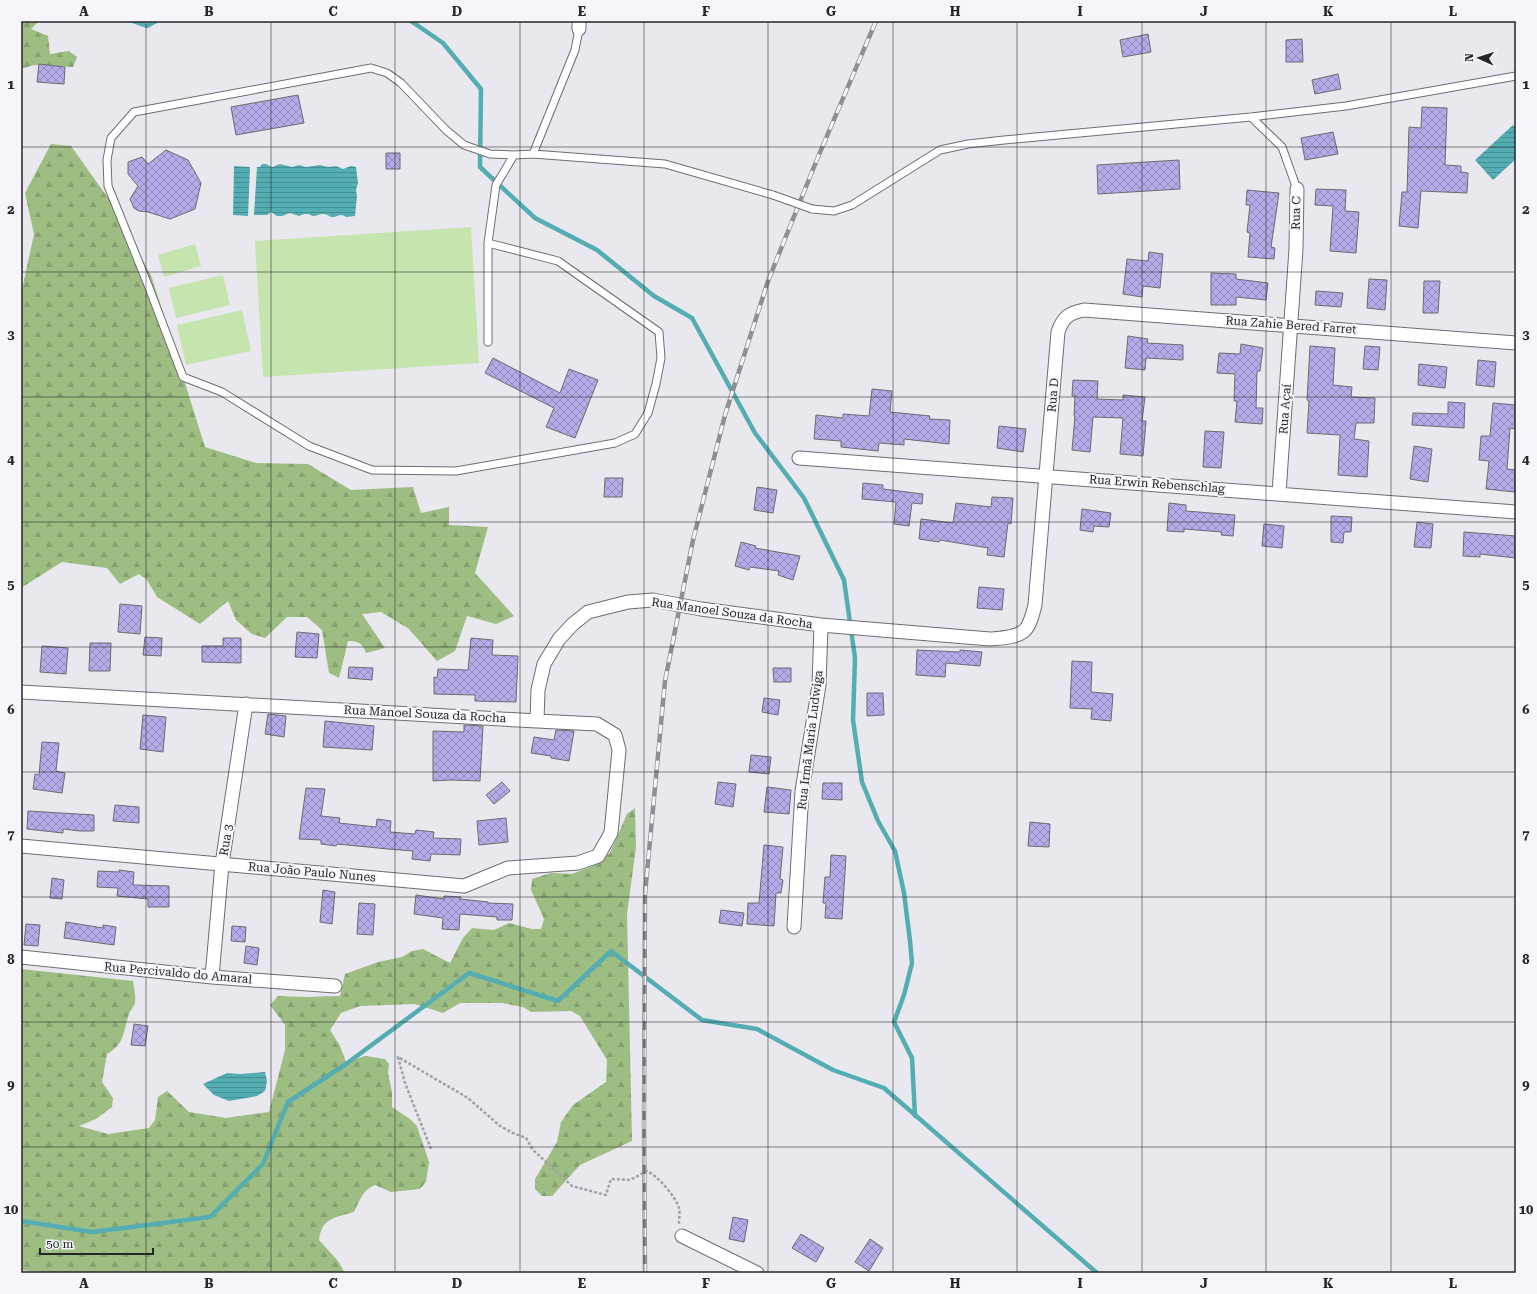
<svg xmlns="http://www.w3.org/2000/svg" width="1537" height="1294" font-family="'Roboto Serif',serif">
  <defs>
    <pattern id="forest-firs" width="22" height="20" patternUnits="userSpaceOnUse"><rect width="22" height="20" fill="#9dbd83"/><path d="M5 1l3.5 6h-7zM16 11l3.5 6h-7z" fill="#87a271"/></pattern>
    <pattern id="water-rules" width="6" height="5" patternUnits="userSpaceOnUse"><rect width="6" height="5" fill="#53adb2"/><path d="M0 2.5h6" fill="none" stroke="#458d91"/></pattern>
    <pattern id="building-cross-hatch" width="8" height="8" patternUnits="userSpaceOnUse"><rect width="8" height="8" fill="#b4abe8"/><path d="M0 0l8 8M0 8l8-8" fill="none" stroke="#928bbc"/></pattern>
  </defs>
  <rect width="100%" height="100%" fill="#e9e8ee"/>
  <path fill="url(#forest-firs)" d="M 21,21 L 39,21 L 31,29 L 48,36 L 50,54 L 69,51 L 77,57 L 73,67 L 34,65 L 21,69 Z
    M 51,144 L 71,146 L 118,212 L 152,278 L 205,447 L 256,463 L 308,464 L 351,490 L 413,487 L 421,513 L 449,507 L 449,525 L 488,527 L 475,573 L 514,616 L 496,624 L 467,616 L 455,651 L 437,661 L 409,629 L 381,612 L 362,614 L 385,648 L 366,653 C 362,643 359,641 348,641 L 339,678 L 329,673 L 322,630 L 307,617 L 287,617 L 265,638 L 252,634 L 236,620 L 228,601 L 200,624 L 157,597 L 147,580 L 139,574 L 120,584 L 107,568 L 62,562 L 21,588 L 21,294 L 34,234 L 25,193 Z
    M 635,808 L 636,847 L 627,914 L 632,1141 L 580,1165 L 552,1196 L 542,1196 L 535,1189 L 535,1179 L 557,1142 L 561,1122 L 573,1105 L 606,1082 L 607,1060 L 580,1016 L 571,1011 L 531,1012 L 523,1007 L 502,1003 L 460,1003 L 443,1013 L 415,1004 L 360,1006 L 341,1013 L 330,1030 L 340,1046 L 346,1062 L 365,1056 L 385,1059 L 389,1064 L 388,1073 L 392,1092 L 392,1107 L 410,1119 L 417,1126 L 429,1162 L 426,1182 L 420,1189 L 391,1192 L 375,1185 C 362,1190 360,1201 354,1212 C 335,1218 322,1217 319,1240 L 338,1261 L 345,1273 L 133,1273 C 124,1269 115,1273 105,1273 C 77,1273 49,1274 21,1270 L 21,969 L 133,981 C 134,988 136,995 135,1003 C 134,1007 130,1010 129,1014 C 123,1032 125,1044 107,1054 L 102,1082 L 113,1098 L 112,1107 L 96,1119 L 79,1126 L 108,1134 L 149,1128 L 155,1120 L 158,1097 L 167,1091 L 189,1112 L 226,1118 L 269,1112 L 285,1050 L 285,1025 L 270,1005 L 278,996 L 305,997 L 340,996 L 345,974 L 378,962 L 402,957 L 412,951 L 423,949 L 450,963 L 463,938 L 472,928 L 494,930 L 509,923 L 532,929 L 541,929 L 544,919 L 531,890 L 532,879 L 551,873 L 572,874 L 592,866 L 610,853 L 627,814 Z"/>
  <path fill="#c6e4ae" d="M 471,227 L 479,363 L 263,377 L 255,241 Z
    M 195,244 L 201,266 L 164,277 L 158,255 Z
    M 223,275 L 230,305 L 176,318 L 169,288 Z
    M 242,310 L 251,351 L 186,365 L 177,325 Z"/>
  <path fill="url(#water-rules)" d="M 1513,125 L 1516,128 L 1516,159 L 1493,180 L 1475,160 Z
    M 262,164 L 266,164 L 272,167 L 280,164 L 292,167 L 299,165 L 306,167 L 320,165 L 328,167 L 336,166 L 343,169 L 351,166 L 356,167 L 358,183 L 356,190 L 357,196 L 355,216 L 346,217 C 340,213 339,216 334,217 C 330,218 328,214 324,214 C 318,213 315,219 309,214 L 304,214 L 299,216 L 290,213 L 282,216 L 277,216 L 271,212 L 267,215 L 254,215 L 257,167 L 260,167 Z
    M 234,166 L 250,167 L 248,216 L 233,215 Z
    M 265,1072 L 267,1081 L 265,1091 L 257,1096 L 229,1101 L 214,1095 L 203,1084 L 227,1073 L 240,1074 Z"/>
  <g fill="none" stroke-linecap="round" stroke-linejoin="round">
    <path stroke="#53adb2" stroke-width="4.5" d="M 133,21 L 147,26 L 156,21
      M 411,21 L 443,43 L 481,89 L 480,167 L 535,218 L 597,250 L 654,296 L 692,318 L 755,433 L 804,498 L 844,580 L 855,658 L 853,720 L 862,782 L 878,821 L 895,851 L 904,893 L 910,941 L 912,963 L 904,995 L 894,1022 L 912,1058 L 915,1116
      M 21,1221 L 92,1232 L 210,1217 L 263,1164 L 288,1102 L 346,1064 L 469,973 L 558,1001 L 611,951 L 702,1020 L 757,1029 L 833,1070 L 884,1088 L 1097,1273"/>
  </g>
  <path fill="url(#building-cross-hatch)" stroke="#6b6b6f" d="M 1148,34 L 1151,52 L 1123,57 L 1120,40 Z
    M 1302,39 L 1303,62 L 1286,62 L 1286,40 Z
    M 39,64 L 65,67 L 64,84 L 37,82 Z
    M 1338,74 L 1341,89 L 1315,94 L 1312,80 Z
    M 298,95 L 304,123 L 236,135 L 231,107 Z
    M 1422,107 L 1447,108 L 1445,165 L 1461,166 L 1461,172 L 1468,173 L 1467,193 L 1421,191 L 1418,228 L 1399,226 L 1402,192 L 1407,192 L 1409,127 L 1421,128 Z
    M 1333,132 L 1338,154 L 1305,160 L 1301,138 Z
    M 166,150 L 188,160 L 201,183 L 195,209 L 170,219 L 148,212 L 139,211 L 134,208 L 130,199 L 138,186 L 128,174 L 128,162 L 142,157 L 148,164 Z
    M 386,153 L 400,153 L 400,169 L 386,169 Z
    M 1179,160 L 1180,189 L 1098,194 L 1097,165 Z
    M 1316,189 L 1346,190 L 1345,211 L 1359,212 L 1356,253 L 1330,251 L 1333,206 L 1315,205 Z
    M 1247,190 L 1279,193 L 1271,247 L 1275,248 L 1274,259 L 1248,257 L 1250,233 L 1247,232 L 1250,205 L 1246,205 Z
    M 1149,252 L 1163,254 L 1160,288 L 1143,286 L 1142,297 L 1123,294 L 1127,259 L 1148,261 Z
    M 1211,273 L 1236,274 L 1236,279 L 1268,283 L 1266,300 L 1236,297 L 1236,305 L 1211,305 Z
    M 1369,279 L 1387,280 L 1385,310 L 1367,308 Z
    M 1424,281 L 1440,281 L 1438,313 L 1423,313 Z
    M 1316,291 L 1343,293 L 1341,307 L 1315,305 Z
    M 1128,336 L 1148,339 L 1147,343 L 1183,345 L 1183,360 L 1146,358 L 1145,370 L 1125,368 Z
    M 1241,344 L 1263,348 L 1260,371 L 1257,371 L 1256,408 L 1263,408 L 1262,424 L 1235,422 L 1237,401 L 1234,401 L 1235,374 L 1217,373 L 1219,353 L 1240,354 Z
    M 1310,346 L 1335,348 L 1333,385 L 1352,387 L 1351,397 L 1375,398 L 1374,423 L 1356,423 L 1354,439 L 1369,441 L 1367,477 L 1338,475 L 1340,435 L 1307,433 L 1309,401 L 1307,400 Z
    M 1365,346 L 1380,347 L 1378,370 L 1363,369 Z
    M 493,358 L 560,393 L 569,369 L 598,380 L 575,438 L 546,427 L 554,408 L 485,373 Z
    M 1478,360 L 1496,362 L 1494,387 L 1476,385 Z
    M 1419,364 L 1447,367 L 1445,388 L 1418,385 Z
    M 1073,380 L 1098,381 L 1097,399 L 1123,400 L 1123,395 L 1145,397 L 1142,421 L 1146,421 L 1143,456 L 1120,454 L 1123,418 L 1093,417 L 1090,452 L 1072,450 L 1075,416 L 1074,416 L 1075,396 L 1072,396 Z
    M 872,389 L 892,391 L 890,412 L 930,416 L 929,419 L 950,420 L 949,444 L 904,439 L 904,445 L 879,443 L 878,451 L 841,447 L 841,441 L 814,439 L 816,415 L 843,418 L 843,414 L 869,416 Z
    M 1448,402 L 1465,403 L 1464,428 L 1412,425 L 1413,413 L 1448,414 Z
    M 1493,403 L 1516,405 L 1516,429 L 1510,428 L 1507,469 L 1516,470 L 1515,492 L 1486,489 L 1489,461 L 1479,460 L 1481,436 L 1490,436 Z
    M 999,426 L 1026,429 L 1023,452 L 997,448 Z
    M 1205,431 L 1224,432 L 1221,468 L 1203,467 Z
    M 1414,446 L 1432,449 L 1428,482 L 1410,479 Z
    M 605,478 L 623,478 L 622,497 L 604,497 Z
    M 863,483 L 883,485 L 883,489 L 923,494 L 922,504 L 912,503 L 909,526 L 894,524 L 896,502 L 862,499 Z
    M 757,487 L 777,490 L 773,513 L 754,510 Z
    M 992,497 L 1013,498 L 1011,524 L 1008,523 L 1004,557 L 987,555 L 988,548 L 940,540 L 939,542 L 919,539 L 921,519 L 953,523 L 956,503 L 991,507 Z
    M 1169,503 L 1186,505 L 1186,511 L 1235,515 L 1233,536 L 1221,535 L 1222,532 L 1184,529 L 1184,532 L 1167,531 Z
    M 1082,509 L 1111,513 L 1109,527 L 1094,526 L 1093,532 L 1080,530 Z
    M 1331,516 L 1352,517 L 1351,532 L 1344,532 L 1343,543 L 1331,542 Z
    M 1417,522 L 1433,524 L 1431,548 L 1414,547 Z
    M 1264,524 L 1284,526 L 1282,548 L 1262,546 Z
    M 1464,532 L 1516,536 L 1516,558 L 1480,554 L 1480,557 L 1463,556 Z
    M 741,542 L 756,546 L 755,548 L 800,556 L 793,580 L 778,575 L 779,571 L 750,567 L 749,570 L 735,566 Z
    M 979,587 L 1004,589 L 1002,610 L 977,608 Z
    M 120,604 L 142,606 L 140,634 L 118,632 Z
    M 297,632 L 319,634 L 317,658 L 295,657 Z
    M 145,637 L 162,638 L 161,656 L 143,655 Z
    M 223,638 L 241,638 L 241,663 L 202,662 L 202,646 L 223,646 Z
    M 471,638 L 493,640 L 492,655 L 518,656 L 516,702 L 475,701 L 475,695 L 434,694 L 434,677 L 437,678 L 438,669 L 468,670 Z
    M 90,643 L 111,643 L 110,671 L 89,671 Z
    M 42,646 L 68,648 L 66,674 L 40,672 Z
    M 917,650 L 960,652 L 960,650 L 982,652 L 980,666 L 946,663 L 945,677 L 916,675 Z
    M 1072,661 L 1092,662 L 1091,692 L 1113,694 L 1111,721 L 1091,719 L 1092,709 L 1070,708 Z
    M 349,667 L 373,668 L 372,680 L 348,678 Z
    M 773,668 L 791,668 L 791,682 L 774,682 Z
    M 867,693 L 883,693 L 884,715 L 867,716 Z
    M 764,698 L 780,700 L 778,715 L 762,712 Z
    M 268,714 L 286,716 L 284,737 L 265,734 Z
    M 143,715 L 166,717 L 163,752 L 140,749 Z
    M 325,721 L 374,726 L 372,750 L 323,747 Z
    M 464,725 L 483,726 L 480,781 L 450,780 L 433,781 L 433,731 L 464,732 Z
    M 556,730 L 574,731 L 569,761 L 551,758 L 551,756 L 531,753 L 534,737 L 554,740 Z
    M 42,742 L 59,743 L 56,771 L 65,773 L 62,793 L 33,789 L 35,774 L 39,775 Z
    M 751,755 L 771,757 L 769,774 L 749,772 Z
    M 502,782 L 510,791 L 494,804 L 486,795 Z
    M 718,782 L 736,784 L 733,807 L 715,804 Z
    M 823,783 L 842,783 L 842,800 L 822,799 Z
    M 767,787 L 791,790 L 789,814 L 764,812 Z
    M 306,788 L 325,789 L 321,816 L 340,818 L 339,823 L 376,827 L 377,819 L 391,821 L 390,832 L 415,834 L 416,830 L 434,832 L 433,838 L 461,839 L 460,855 L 431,854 L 430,861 L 412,859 L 413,851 L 388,849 L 337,844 L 336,846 L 321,844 L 321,840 L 299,839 Z
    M 115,805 L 139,807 L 139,823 L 113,821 Z
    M 28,811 L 94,815 L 94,831 L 80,831 L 63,829 L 63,833 L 27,829 Z
    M 506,818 L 508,842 L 479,845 L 477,821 Z
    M 1030,822 L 1050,824 L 1049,847 L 1028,846 Z
    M 764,845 L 783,847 L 780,879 L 783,880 L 781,893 L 776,893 L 774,926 L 747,924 L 748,903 L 759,903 Z
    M 831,855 L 846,856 L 842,919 L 825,918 L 826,903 L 823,903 L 825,877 L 830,877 Z
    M 119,870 L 134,872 L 133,885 L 169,886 L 169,907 L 148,907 L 148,899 L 117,896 L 118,888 L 97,887 L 98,871 L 119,872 Z
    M 52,878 L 64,880 L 62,899 L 50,898 Z
    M 323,890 L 335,892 L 332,924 L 320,922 Z
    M 416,895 L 444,899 L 444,896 L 461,897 L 460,899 L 488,902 L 488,903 L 513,904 L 512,920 L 497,920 L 497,917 L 460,914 L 459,930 L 442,929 L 443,918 L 414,914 Z
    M 359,903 L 375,904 L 373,935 L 357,934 Z
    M 721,910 L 744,913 L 742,926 L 719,923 Z
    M 66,922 L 103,928 L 103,925 L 116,927 L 114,945 L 64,938 Z
    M 26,924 L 40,925 L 38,946 L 24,945 Z
    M 232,926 L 246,927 L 245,942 L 231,941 Z
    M 246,946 L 259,948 L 257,965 L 244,963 Z
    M 134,1024 L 148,1026 L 145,1046 L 131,1045 Z
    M 733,1217 L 748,1220 L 744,1242 L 729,1239 Z
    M 801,1234 L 824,1248 L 816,1262 L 792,1248 Z
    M 870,1239 L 883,1248 L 869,1271 L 855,1262 Z"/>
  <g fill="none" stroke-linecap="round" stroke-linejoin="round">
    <defs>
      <path id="lane" d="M 1251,117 L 1282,147 L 1297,189
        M 533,154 L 575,50 L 579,29
        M 514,155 L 496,185 L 488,243 L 558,261 L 659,332 L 661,358 L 656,384 L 648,413 L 635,434 L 615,443 L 456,471 L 372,470 L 309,446 L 222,392 L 183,377 L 148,285 L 108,186 L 107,160 L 111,138 L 134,112 L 371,68 L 387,73 L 401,83 L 446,130 L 464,145 L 490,154 L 514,155 L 533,154 L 665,164 L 773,195
        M 812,209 L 834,211 L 852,205 L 940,150 L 968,144 L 1004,140 L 1251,117 L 1346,106 L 1516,76
        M 488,243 L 488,342"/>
      <path id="street" d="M 579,29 L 579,21
        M 799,458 L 1516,512
        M 1279,493 L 1296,249 L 1297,189
        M 21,692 L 537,721 L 538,690 L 544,664 L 559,639 L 573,624 L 588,612 L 628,602 L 653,600 L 701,609 L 821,625 L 990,639 C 1001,638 1015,638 1024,631 C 1030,626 1033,613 1035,605 L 1058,332 C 1063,317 1069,313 1084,310 L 1516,343
        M 21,846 L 464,886 L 508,868 L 578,863 L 598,856 L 611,833 L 619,750 L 615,735 L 597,724 L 537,721
        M 794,927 L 802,791 L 819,685 L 821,625
        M 21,957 L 212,977 L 335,986
        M 212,977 L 222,864 L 246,704
        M 682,1236 L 757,1273"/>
    </defs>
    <use href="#lane" stroke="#6d6d72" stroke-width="9"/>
    <use href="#street" stroke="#6d6d72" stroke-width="15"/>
    <path stroke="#a1a0a5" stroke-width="2.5" stroke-dasharray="3 2" stroke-linecap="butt" d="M 431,1149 L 405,1083 L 398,1057 L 468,1098 L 500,1126 L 513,1133 L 526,1138 L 533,1150 L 572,1186 L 606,1195 L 611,1179 L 630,1180 L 647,1171 C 658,1176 676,1197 679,1208 C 680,1213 679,1219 679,1224"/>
    <use href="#lane" stroke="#fff" stroke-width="7"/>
    <use href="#street" stroke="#fff" stroke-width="13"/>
    <defs>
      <path id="rail" d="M 645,1273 L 644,1126 L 645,894 L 665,681 L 693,540 L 725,415 L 768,281 L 818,157 L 876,21"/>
    </defs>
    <use href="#rail" stroke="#8f8f93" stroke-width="4.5"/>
    <use href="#rail" stroke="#f6f5fb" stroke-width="3" stroke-dasharray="9" stroke-linecap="butt"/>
    <defs>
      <path id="lane-bridge" d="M 773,195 L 812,209"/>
    </defs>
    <use href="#lane-bridge" stroke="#6d6d72" stroke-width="9" stroke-linecap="butt"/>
    <use href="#lane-bridge" stroke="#fff" stroke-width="7"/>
  </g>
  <path fill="none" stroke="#262628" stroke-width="1" stroke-opacity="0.55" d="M 146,21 L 146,1273M 271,21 L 271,1273M 395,21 L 395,1273M 520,21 L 520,1273M 644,21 L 644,1273M 768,21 L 768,1273M 893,21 L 893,1273M 1017,21 L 1017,1273M 1142,21 L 1142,1273M 1266,21 L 1266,1273M 1391,21 L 1391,1273M 21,147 L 1516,147M 21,272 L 1516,272M 21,397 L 1516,397M 21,522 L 1516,522M 21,647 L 1516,647M 21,772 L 1516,772M 21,897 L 1516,897M 21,1022 L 1516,1022M 21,1147 L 1516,1147"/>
  <g text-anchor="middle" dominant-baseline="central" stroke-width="4" stroke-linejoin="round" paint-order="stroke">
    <g font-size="12" fill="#262628" stroke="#f6f5fb">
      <text transform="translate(1296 213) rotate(-89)">Rua C</text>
      <text transform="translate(1291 325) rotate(4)">Rua Zahie Bered Farret</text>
      <text transform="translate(1053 395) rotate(-85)">Rua D</text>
      <text transform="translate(1285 409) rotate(-86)">Rua Açaí</text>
      <text transform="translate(1157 484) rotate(4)">Rua Erwin Rebenschlag</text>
      <text transform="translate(732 613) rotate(8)">Rua Manoel Souza da Rocha</text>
      <text transform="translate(425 714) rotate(3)">Rua Manoel Souza da Rocha</text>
      <text transform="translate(810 740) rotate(-83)">Rua Irmã Maria Ludwiga</text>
      <text transform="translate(226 840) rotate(-81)">Rua 3</text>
      <text transform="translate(312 872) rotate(5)">Rua João Paulo Nunes</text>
      <text transform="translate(178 973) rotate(5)">Rua Percivaldo do Amaral</text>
    </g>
  </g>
  <rect width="1537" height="1294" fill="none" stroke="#f6f5fb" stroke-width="44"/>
  <g transform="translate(1479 58) rotate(273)" stroke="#f6f5fb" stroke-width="3" paint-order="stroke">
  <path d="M0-3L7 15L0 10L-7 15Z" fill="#262628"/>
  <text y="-6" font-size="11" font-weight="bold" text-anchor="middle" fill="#262628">N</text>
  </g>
  <path d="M40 1248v6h113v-6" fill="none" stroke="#262628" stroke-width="2"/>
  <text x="46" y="1248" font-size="12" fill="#262628" stroke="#f6f5fb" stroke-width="3" paint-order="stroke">50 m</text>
  <rect x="22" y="22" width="1493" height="1250" fill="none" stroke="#262628" stroke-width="1.5"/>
  <g font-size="13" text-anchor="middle" font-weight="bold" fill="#262628">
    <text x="84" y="16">A</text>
    <text x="209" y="16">B</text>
    <text x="333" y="16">C</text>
    <text x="457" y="16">D</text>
    <text x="582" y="16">E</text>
    <text x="706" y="16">F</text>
    <text x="831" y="16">G</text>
    <text x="955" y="16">H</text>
    <text x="1080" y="16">I</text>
    <text x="1204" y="16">J</text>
    <text x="1328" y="16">K</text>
    <text x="1453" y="16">L</text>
    <text x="11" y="89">1</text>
    <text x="1526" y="89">1</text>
    <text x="11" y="214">2</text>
    <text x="1526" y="214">2</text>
    <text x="11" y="339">3</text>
    <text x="1526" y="339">3</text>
    <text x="11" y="464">4</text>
    <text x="1526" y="464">4</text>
    <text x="11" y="589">5</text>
    <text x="1526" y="589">5</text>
    <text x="11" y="714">6</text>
    <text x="1526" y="714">6</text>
    <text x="11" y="839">7</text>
    <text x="1526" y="839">7</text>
    <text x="11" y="964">8</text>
    <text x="1526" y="964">8</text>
    <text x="11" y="1089">9</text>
    <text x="1526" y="1089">9</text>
    <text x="11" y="1214">10</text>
    <text x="1526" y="1214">10</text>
    <text x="84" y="1288">A</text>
    <text x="209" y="1288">B</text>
    <text x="333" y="1288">C</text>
    <text x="457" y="1288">D</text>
    <text x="582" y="1288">E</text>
    <text x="706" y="1288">F</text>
    <text x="831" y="1288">G</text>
    <text x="955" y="1288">H</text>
    <text x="1080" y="1288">I</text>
    <text x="1204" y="1288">J</text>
    <text x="1328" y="1288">K</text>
    <text x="1453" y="1288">L</text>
  </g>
</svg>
